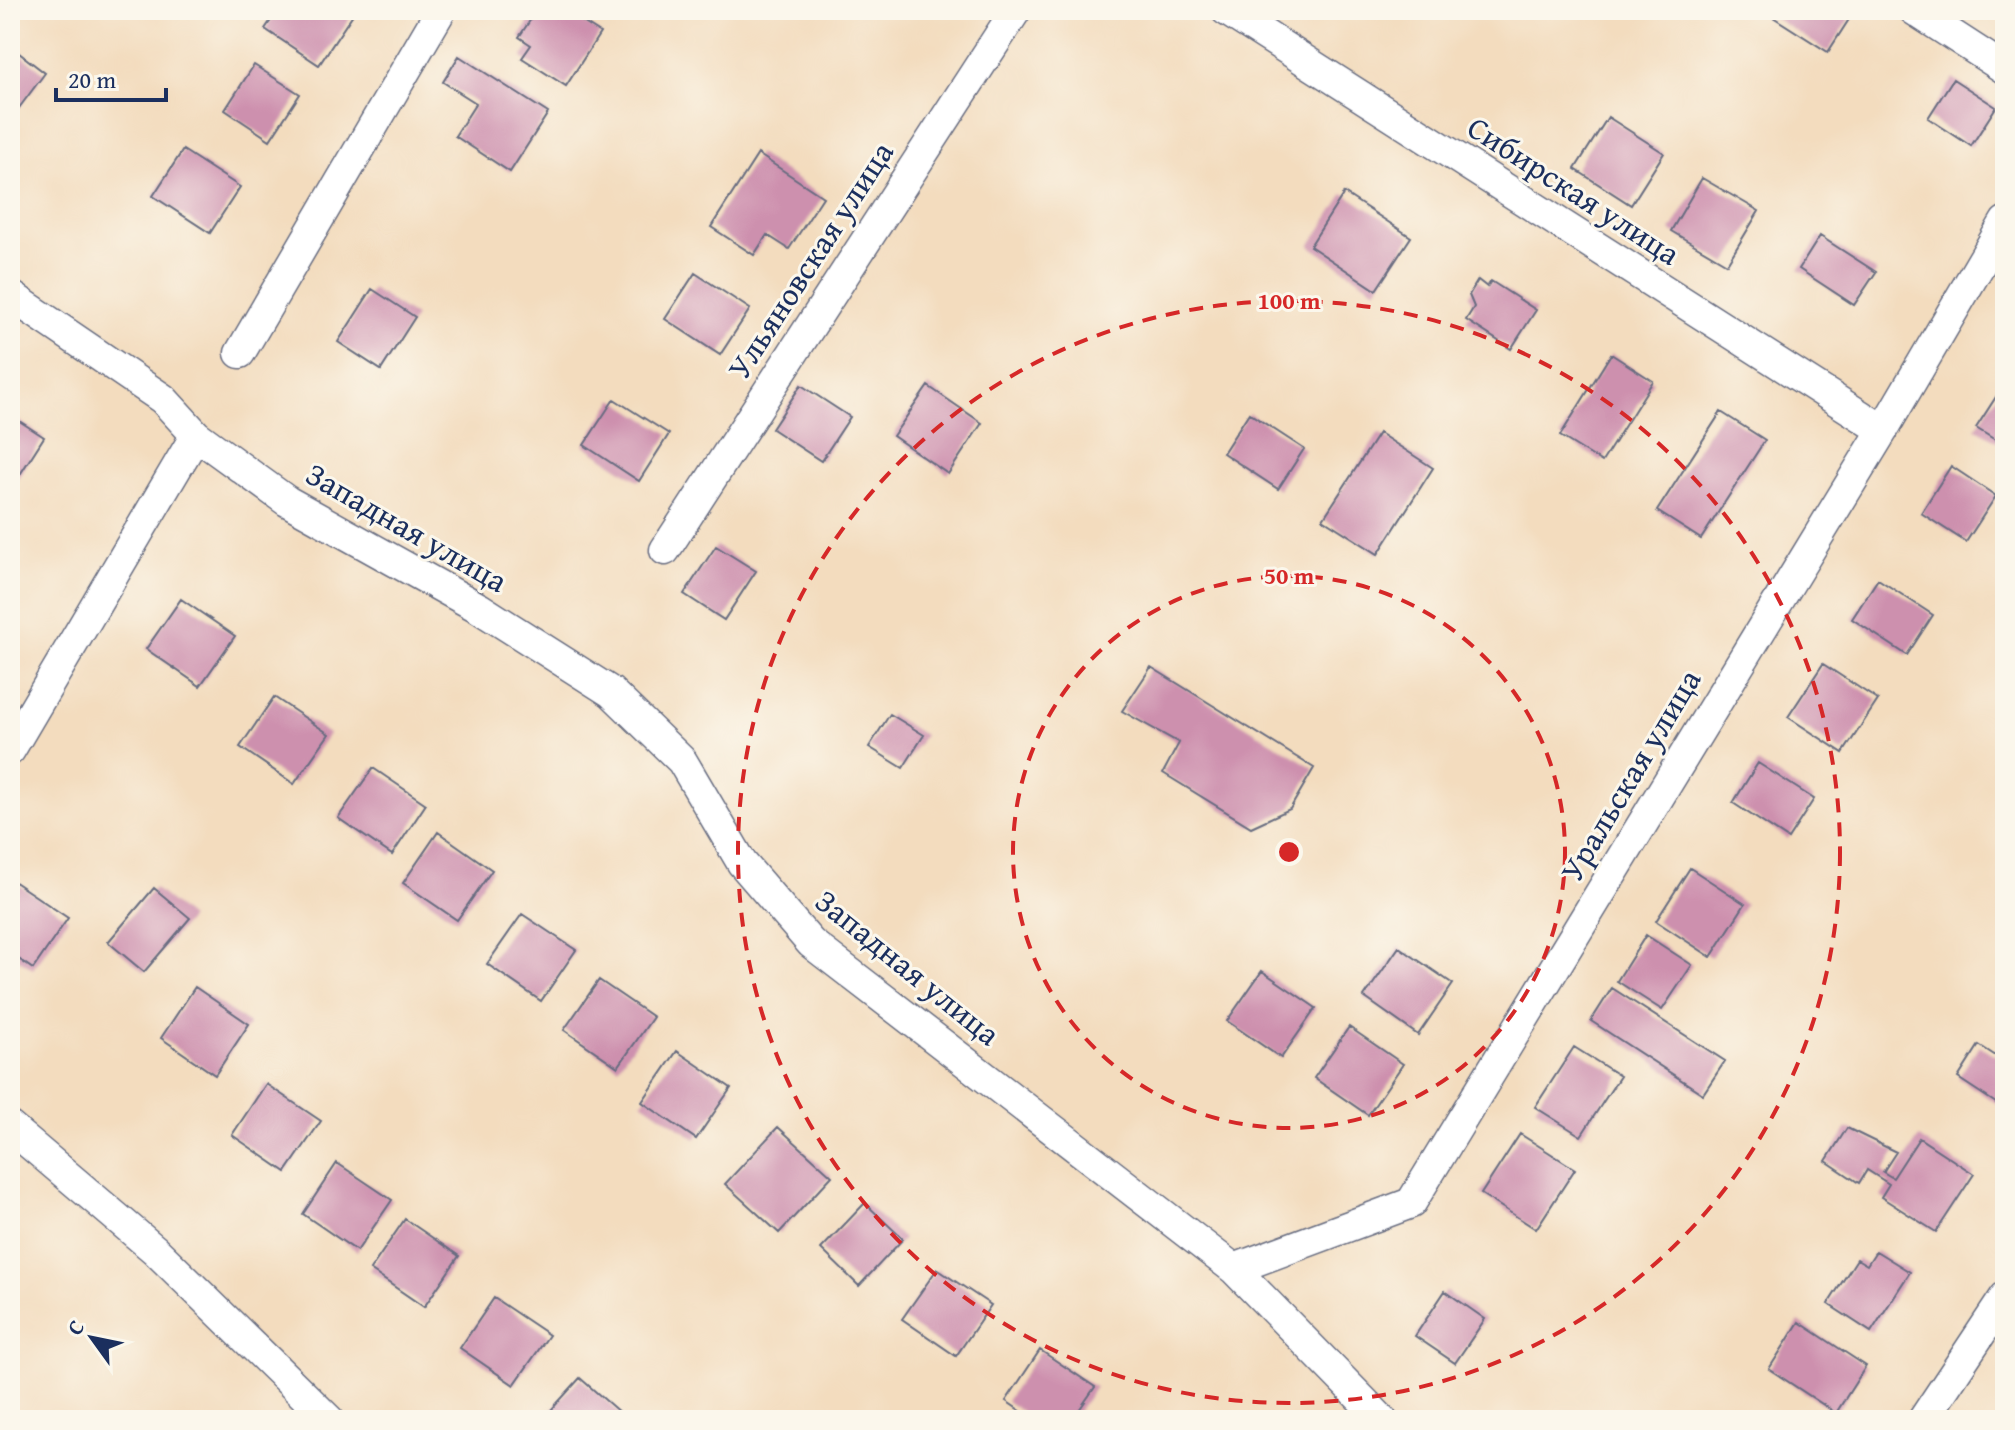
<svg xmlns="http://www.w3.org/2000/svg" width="2015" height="1430" font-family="'Gentium Book Plus',serif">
  <rect width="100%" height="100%" fill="#fbf7ec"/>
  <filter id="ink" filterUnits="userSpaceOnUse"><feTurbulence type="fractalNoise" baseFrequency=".0125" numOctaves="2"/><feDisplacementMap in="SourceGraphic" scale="16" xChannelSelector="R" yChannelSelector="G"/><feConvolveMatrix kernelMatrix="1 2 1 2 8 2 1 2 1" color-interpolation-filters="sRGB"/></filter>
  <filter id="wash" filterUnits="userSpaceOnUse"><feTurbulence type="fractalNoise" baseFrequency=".006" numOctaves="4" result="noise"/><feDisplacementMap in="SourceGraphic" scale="32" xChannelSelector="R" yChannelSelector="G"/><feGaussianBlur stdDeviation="1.8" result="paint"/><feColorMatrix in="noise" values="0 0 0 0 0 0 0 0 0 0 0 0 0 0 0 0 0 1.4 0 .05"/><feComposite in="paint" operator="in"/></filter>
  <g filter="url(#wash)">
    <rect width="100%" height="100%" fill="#f3dcbe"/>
    <g id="blocks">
      <path fill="#cd90ae" d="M 278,10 L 347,10 L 353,14 L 319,65 L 265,29 Z
        M 537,10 L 564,10 L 600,33 L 566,86 L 522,58 L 531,45 L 519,37 Z
        M 1777,10 L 1834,10 L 1839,13 L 1841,10 L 1855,10 L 1828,52 L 1773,17 Z
        M 10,46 L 45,73 L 10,120 Z
        M 459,56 L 548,113 L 510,172 L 455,136 L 476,103 L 443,82 Z
        M 254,65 L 300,94 L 270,140 L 225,110 Z
        M 1953,79 L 1996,107 L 1971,146 L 1928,118 Z
        M 1608,117 L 1664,153 L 1631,205 L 1575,169 Z
        M 183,150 L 240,187 L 210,233 L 153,196 Z
        M 758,154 L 823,197 L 789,249 L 767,235 L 754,255 L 711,227 Z
        M 1702,178 L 1759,211 L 1727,264 L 1671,231 Z
        M 1344,193 L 1411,237 L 1376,290 L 1310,246 Z
        M 1820,236 L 1876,272 L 1854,305 L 1799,269 Z
        M 695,273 L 750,309 L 720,355 L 665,319 Z
        M 1478,280 L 1487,287 L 1491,281 L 1536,310 L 1511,349 L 1466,320 L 1474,307 L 1469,295 Z
        M 372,289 L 415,317 L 381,370 L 338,342 Z
        M 1611,354 L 1653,381 L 1602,462 L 1560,436 Z
        M 2005,383 L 2005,446 L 1976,428 Z
        M 801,385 L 850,417 L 821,461 L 772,429 Z
        M 928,386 L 982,423 L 948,474 L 893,436 Z
        M 614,399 L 669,434 L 639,481 L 584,445 Z
        M 1721,412 L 1765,440 L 1701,539 L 1657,511 Z
        M 1249,413 L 1304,449 L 1278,489 L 1223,453 Z
        M 10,415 L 44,437 L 10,490 Z
        M 1379,433 L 1433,468 L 1378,554 L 1323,519 Z
        M 1951,466 L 1996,496 L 1966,542 L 1921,513 Z
        M 716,546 L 756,571 L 724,620 L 684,594 Z
        M 1878,579 L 1933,615 L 1907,655 L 1852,619 Z
        M 181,599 L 235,636 L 200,686 L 146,649 Z
        M 1823,664 L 1878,700 L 1843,753 L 1788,717 Z
        M 1151,667 L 1314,768 L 1290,809 L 1251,827 L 1163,773 L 1179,743 L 1122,711 Z
        M 274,697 L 329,734 L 294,784 L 240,747 Z
        M 890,714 L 924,735 L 903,768 L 869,747 Z
        M 1758,763 L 1814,799 L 1788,839 L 1733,803 Z
        M 373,768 L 426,804 L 392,855 L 338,818 Z
        M 438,832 L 492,870 L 457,920 L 403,883 Z
        M 1690,868 L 1745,904 L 1711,957 L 1656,921 Z
        M 13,881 L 68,918 L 33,969 L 10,953 L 10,886 Z
        M 154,888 L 190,918 L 144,972 L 108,942 Z
        M 522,914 L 576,950 L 541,1001 L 487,964 Z
        M 1646,935 L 1692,965 L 1662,1010 L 1617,981 Z
        M 1399,947 L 1453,984 L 1418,1035 L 1364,997 Z
        M 1262,971 L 1316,1008 L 1281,1058 L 1227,1021 Z
        M 599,980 L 653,1017 L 618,1067 L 564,1030 Z
        M 195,987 L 249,1024 L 215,1075 L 161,1038 Z
        M 1612,988 L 1725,1061 L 1703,1094 L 1591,1021 Z
        M 1349,1027 L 1403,1064 L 1368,1115 L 1314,1078 Z
        M 1979,1045 L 2005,1062 L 2005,1109 L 1958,1078 Z
        M 1574,1047 L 1620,1076 L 1581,1136 L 1535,1107 Z
        M 677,1051 L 731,1088 L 696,1139 L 642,1102 Z
        M 266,1084 L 321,1121 L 286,1172 L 232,1135 Z
        M 778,1127 L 832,1176 L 779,1233 L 725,1184 Z
        M 1847,1128 L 1896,1152 L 1883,1172 L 1893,1178 L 1919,1138 L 1974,1174 L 1936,1232 L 1881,1197 L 1889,1184 L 1867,1170 L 1859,1183 L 1826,1161 Z
        M 1520,1134 L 1575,1169 L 1536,1229 L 1481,1194 Z
        M 337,1163 L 392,1200 L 357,1251 L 303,1214 Z
        M 865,1203 L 903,1239 L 859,1286 L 821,1249 Z
        M 405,1219 L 459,1256 L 424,1307 L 370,1270 Z
        M 1876,1251 L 1910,1272 L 1871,1332 L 1828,1304 L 1857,1259 L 1867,1265 Z
        M 937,1269 L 991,1305 L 956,1356 L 902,1319 Z
        M 1445,1291 L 1485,1319 L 1455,1363 L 1415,1336 Z
        M 494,1298 L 549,1335 L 514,1385 L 460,1348 Z
        M 1799,1322 L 1866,1366 L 1836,1413 L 1769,1369 Z
        M 1040,1350 L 1095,1387 L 1072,1420 L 1034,1420 L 1006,1401 Z
        M 580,1378 L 620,1413 L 613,1420 L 542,1420 Z"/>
    </g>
  </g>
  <g filter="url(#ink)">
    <use href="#blocks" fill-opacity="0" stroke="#676c80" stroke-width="2"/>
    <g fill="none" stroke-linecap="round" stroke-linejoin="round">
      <defs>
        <path id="minor" d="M 1226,10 L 1883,430
          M 1914,10 L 2005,69
          M 10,295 L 163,399 L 196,435 L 287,501 L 479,608 L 611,692 L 682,761 L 742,863 L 811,943 L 1234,1269 L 1382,1420
          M 240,353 L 441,10
          M 665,550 L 1016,10
          M 10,750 L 196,435
          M 10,1127 L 155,1250 L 329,1420
          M 1234,1269 L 1411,1203 L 1883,430 L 2005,222
          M 1923,1420 L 2005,1297"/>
      </defs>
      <use href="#minor" stroke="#676c80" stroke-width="33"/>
      <use href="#minor" stroke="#fff" stroke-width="30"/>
    </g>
  </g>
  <g fill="none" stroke="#d62828" stroke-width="4" stroke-dasharray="14 10">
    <circle cx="1289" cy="852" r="276"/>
    <circle cx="1289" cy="852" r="551"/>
  </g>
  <g text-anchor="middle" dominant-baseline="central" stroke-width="6" stroke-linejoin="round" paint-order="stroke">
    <g font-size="32" fill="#1b2f5e" stroke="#fbf7ec">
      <text transform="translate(1574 190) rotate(33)">Сибирская улица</text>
      <text transform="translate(810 260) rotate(-57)">Ульяновская улица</text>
      <text transform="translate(407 527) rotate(30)">Западная улица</text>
      <text transform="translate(1630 775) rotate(-59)">Уральская улица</text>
      <text transform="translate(908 967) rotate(39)">Западная улица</text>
    </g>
  </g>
  <circle cx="1289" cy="852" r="12" fill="#d62828" stroke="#fbf7ec" stroke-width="4"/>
  <g font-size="24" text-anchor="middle" font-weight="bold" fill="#d62828" stroke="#fbf7ec" stroke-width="6" stroke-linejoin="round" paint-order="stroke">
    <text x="1289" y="309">100 m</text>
    <text x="1289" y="584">50 m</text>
  </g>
  <rect width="2015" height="1430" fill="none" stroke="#fbf7ec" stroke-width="40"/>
  <g transform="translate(92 1338) rotate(303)" stroke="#fbf7ec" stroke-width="6" paint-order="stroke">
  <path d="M0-6L14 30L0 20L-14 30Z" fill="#1b2f5e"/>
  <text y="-12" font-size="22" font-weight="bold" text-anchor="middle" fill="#1b2f5e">С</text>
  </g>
  <path d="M56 88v12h110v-12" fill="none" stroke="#1b2f5e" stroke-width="4"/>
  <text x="68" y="88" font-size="24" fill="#1b2f5e" stroke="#fbf7ec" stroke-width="6" paint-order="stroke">20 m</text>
</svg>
